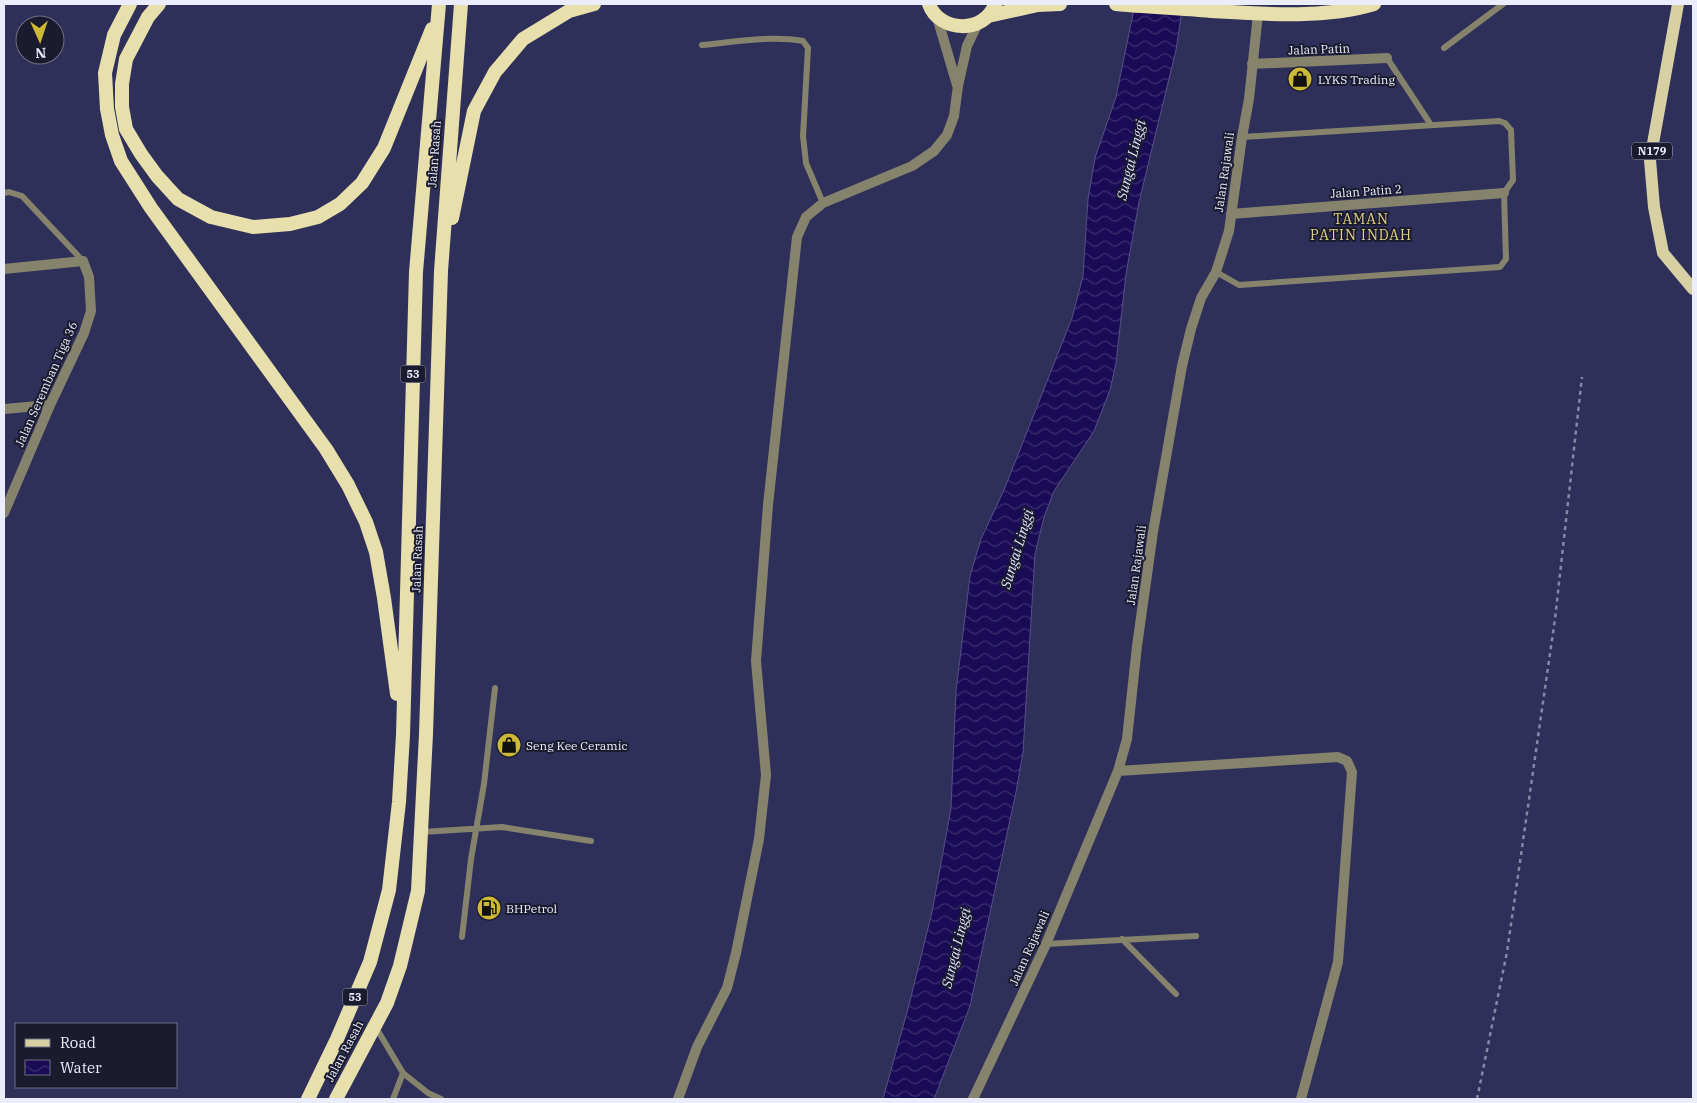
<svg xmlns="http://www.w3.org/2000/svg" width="1697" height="1103" font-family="'IBM Plex Serif',serif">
  <defs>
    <pattern id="water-waves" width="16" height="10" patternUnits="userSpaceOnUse" patternTransform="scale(1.25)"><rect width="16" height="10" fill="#190b56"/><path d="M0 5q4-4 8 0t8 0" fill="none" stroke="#3b2f6f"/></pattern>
  </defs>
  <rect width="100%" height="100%" fill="#2f305a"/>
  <path fill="url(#water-waves)" stroke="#584f88" d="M 1135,4 L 1183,4 L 1176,50 L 1139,202 L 1126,274 L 1116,363 L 1110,390 L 1094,431 L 1054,491 L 1044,517 L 1035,554 L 1023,752 L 1016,792 L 970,1006 L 934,1099 L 883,1099 L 909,1005 L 932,912 L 942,858 L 951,808 L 956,691 L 970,576 L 981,539 L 1004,490 L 1072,318 L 1083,276 L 1088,199 L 1095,158 L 1116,97 Z"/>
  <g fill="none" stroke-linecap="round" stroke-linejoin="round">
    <path stroke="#8788a6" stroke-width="2.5" stroke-dasharray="4 4" stroke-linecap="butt" d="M 1477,1099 L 1507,952 L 1555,619 L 1582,377"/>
    <path stroke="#86836d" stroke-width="6" d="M 702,45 C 734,42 771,35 803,41 L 808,48 L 803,136 L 806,163 L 823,203
      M 1444,48 L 1503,4
      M 1387,58 L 1431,125
      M 4,193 L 9,192 L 22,196 L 83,261
      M 1216,272 L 1239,285 L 1500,267 L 1506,259 L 1504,193 L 1513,180 L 1511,130 L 1505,123 L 1499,121 L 1242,137
      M 422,832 L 502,827 L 591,841
      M 462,937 L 471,859 L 484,784 L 495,688
      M 1122,939 L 1176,994
      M 1046,944 L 1196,936
      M 375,1026 L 403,1073 L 428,1093 L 441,1099
      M 393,1099 L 403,1073"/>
    <path stroke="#86836d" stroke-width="10" d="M 937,17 L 957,85
      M 1252,64 L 1387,58
      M 1231,214 L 1504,193
      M 4,269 L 83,261 L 89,277 L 91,311 L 84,333 L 50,405 L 4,513
      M 4,409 L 50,405
      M 1118,771 L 1338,757 L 1347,761 L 1352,772 L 1338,962 L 1301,1099
      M 678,1099 L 697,1047 L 727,988 L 736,953 L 759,839 L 766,775 L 756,661 L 768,505 L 797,237 L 806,217 L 823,203 L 912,166 L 934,151 L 947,135 L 954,116 L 958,86 L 967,46 L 978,23
      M 973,1099 L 1046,944 L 1118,771 L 1127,739 L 1137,646 L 1153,532 L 1182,366 L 1191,329 L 1201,298 L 1216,272 L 1229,231 L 1242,137 L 1249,99 L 1258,14"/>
    <path stroke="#d7d0a2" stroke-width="12" d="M 1678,4 L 1650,160 L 1654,207 L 1663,253 L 1693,289"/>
    <path stroke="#e7dfac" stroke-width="14" d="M 130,4 L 114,35 L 105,73 L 107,109 L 112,135 L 121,161 L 151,208 L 326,449 L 348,485 L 366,522 L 376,552 L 384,598 L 397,694
      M 159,4 L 148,17 L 126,59 L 122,84 L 122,107 L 126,129 L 141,154 L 157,176 L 178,199 L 211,217 L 253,227 L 290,224 L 318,217 L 340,204 L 362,183 L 384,148 L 432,29
      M 929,4 C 939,33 985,34 995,4
      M 1116,4 C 1148,7 1179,8 1211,11 C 1262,14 1325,19 1374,4
      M 988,16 L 1038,5 L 1060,4
      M 452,218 L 474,111 L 495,72 L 523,39 L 569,11 L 594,4
      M 308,1099 L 337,1039 L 370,962 L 389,890 L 399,802 L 403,735 L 416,272 L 439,4
      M 336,1099 L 387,1003 L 400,966 L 418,891 L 426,734 L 441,271 L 461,4"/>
  </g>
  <defs>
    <symbol id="shop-disc" viewBox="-11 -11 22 22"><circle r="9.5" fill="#cdb938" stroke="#1a1b2e"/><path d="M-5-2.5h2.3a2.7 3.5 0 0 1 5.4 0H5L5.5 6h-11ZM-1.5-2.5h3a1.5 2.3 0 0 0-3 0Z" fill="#111"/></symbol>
    <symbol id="fuel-disc" viewBox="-11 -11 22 22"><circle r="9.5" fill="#cdb938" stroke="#1a1b2e"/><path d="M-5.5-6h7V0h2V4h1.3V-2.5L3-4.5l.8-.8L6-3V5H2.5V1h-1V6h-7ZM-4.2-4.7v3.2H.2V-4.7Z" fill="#111"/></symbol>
  </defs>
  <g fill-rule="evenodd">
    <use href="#shop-disc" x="1286" y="65" width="28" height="28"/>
    <use href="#shop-disc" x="495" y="731" width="28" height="28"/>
    <use href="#fuel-disc" x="475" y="894" width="28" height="28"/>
  </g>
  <g text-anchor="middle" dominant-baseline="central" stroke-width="4" stroke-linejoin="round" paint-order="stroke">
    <g fill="#1a1b2e" stroke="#acaebf" stroke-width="1">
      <rect x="1632" y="142.5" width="40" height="17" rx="4"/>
      <rect x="400.5" y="365.5" width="25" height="17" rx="4"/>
      <rect x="342.5" y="988.5" width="25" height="17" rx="4"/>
    </g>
    <g font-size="11" font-weight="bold" fill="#ebedfd">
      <text x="1652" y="151">N179</text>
      <text x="413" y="374">53</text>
      <text x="355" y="997">53</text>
    </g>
    <g font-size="12" fill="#ebedfd" stroke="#1a1b2e">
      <text transform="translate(1319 49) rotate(-2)">Jalan Patin</text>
      <text transform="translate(434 154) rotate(-86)">Jalan Rasah</text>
      <text transform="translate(1224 172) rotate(-82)">Jalan Rajawali</text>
      <text transform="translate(1366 191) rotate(-4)">Jalan Patin 2</text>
      <text transform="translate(46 384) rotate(-66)">Jalan Seremban Tiga 36</text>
      <text transform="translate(417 559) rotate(-88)">Jalan Rasah</text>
      <text transform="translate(1136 565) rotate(-82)">Jalan Rajawali</text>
      <text transform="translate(1029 948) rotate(-66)">Jalan Rajawali</text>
      <text transform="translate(344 1051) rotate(-62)">Jalan Rasah</text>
    </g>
    <g font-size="12" fill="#ebedfd" stroke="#1a1b2e" text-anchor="start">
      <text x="1318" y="79">LYKS Trading</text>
      <text x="526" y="745">Seng Kee Ceramic</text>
      <text x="506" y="908">BHPetrol</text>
    </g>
    <g font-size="14" font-style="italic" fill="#dfe2fd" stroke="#1a1b2e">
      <text transform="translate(1131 160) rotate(-76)">Sungai Linggi</text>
      <text transform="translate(1017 549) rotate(-73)">Sungai Linggi</text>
      <text transform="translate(956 948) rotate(-76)">Sungai Linggi</text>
    </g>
    <g font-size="14" letter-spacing="1" fill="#dfd284" stroke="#1a1b2e">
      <text x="1361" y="219">TAMAN<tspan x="1361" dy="16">PATIN INDAH</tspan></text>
    </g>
  </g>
  <rect width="1697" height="1103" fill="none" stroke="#ebedfd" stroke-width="10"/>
  <rect x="15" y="1023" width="162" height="65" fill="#1a1b2e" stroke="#6e6f81"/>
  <rect x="25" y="1039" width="25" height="8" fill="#d7d0a2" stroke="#6e6f81"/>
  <text x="60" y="1048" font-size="15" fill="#ebedfd">Road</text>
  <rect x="25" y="1060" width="25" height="15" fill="url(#water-waves)" stroke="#6e6f81"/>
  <text x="60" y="1073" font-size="15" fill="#ebedfd">Water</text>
  <g transform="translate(40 40) rotate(177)"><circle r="24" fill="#1a1b2e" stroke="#6e6f81"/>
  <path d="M0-4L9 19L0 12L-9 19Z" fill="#cdb938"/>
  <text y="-8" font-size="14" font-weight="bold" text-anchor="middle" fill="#ebedfd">N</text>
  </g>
</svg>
